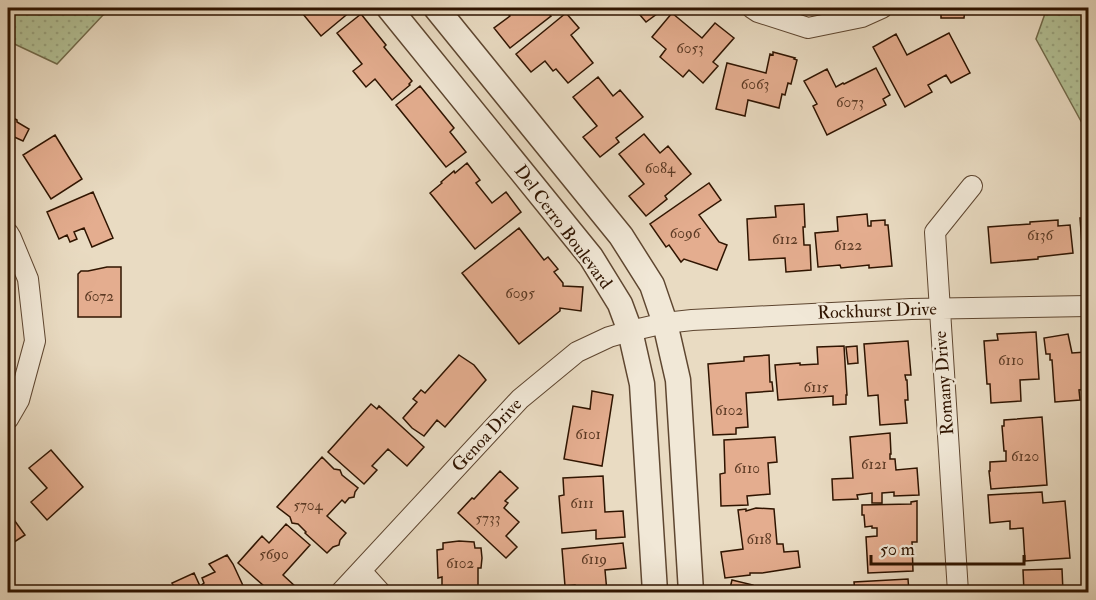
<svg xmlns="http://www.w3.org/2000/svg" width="1096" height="600" font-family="'IM FELL Double Pica',serif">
  <defs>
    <pattern id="park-dots" width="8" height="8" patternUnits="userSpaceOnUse" patternTransform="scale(1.5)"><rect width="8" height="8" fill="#b3c196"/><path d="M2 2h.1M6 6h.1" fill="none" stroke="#9aa580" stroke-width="1.8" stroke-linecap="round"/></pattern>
  </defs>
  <rect width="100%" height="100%" fill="#e9dbc2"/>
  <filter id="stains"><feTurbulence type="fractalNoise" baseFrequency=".00333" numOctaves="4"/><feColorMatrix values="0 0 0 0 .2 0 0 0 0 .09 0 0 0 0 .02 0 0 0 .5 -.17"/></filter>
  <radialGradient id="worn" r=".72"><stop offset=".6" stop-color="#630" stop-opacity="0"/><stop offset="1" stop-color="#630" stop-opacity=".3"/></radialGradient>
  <path fill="url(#park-dots)" stroke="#716a4b" stroke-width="1.5" d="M 8,8 L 117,8 L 103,15 L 57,64 L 8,41 Z
    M 1047,8 L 1088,8 L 1088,134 L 1036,39 Z"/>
  <path fill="#e4ad8f" stroke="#2f1400" stroke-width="1.5" d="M 298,8 L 348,8 L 351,11 L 321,36 Z
    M 503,8 L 545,8 L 551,16 L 510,48 L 494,28 L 510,16 Z
    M 634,8 L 665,8 L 646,22 Z
    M 941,8 L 965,8 L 964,18 L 941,18 Z
    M 566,13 L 579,28 L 571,35 L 593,63 L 568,83 L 556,69 L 553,71 L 545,61 L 531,72 L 516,54 Z
    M 672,13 L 702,38 L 715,23 L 734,38 L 713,62 L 718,66 L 703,83 L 689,70 L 683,77 L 660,57 L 666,49 L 652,37 Z
    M 361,14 L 386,45 L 384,47 L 412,81 L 409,84 L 410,85 L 392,100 L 375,79 L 366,87 L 353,71 L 362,64 L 337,33 Z
    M 949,33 L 970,73 L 951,83 L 946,75 L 928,85 L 932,92 L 905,107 L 873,47 L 896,34 L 907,55 Z
    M 773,52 L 795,58 L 794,59 L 797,60 L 791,84 L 788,83 L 785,95 L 782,94 L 779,108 L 748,100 L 745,116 L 716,109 L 727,63 L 766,73 L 770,54 L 773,55 Z
    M 876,68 L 890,95 L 883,99 L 886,105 L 827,135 L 813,106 L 817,104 L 804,81 L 827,69 L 836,87 L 843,83 L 844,84 Z
    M 598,77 L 613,96 L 620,90 L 643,117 L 616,138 L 619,142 L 600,157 L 583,137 L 597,126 L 573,97 Z
    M 420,86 L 454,128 L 450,132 L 466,152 L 446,167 L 396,105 Z
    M 8,115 L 17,120 L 17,122 L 29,129 L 23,141 L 10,135 L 8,140 Z
    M 644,134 L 660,153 L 668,146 L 691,174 L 665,196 L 667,199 L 646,216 L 629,196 L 644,184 L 619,154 Z
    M 55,135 L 82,179 L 51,199 L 23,155 Z
    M 467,163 L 480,180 L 476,183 L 492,203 L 506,192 L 521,212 L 475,249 L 430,193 L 442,183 L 441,182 L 454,171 L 455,173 Z
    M 709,183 L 721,200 L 699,215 L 719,242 L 727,245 L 717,270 L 684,259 L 681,262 L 669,245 L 666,247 L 650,224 Z
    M 93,192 L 113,238 L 92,247 L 84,228 L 74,232 L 77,239 L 70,242 L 67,235 L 59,239 L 47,212 Z
    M 804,204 L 805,227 L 803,227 L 804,245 L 810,245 L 811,270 L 786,272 L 785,258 L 749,260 L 747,219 L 776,217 L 775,206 Z
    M 867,214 L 868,226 L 871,226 L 871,221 L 885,220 L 885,225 L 888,225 L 892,266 L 869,268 L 869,265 L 841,268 L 840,265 L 818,267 L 815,233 L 838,231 L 837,217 Z
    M 1080,218 L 1088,218 L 1088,258 L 1083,258 Z
    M 1058,220 L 1058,226 L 1070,225 L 1073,253 L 1038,257 L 1038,259 L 991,263 L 988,227 L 1030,224 L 1030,222 Z
    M 519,228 L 544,260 L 548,257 L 558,269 L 554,272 L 563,283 L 563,286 L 583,287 L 581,311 L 560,308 L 560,311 L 519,344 L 462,273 Z
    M 107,267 L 121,267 L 121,317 L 78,317 L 78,274 L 81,271 L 88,271 Z
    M 1036,332 L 1039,379 L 1020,380 L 1021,401 L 991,403 L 990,384 L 987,384 L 984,341 L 998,340 L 997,334 Z
    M 1068,334 L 1072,353 L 1086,352 L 1086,348 L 1088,348 L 1088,393 L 1087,389 L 1079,390 L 1080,400 L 1055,402 L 1052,360 L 1050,360 L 1050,354 L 1046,354 L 1044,338 Z
    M 908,341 L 911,375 L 905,375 L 906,380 L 907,380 L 908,400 L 905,400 L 907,423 L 880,425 L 878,395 L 868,396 L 864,344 Z
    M 844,346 L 847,395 L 846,395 L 846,404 L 833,405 L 833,396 L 778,400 L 775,365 L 800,363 L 800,365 L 818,364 L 817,347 Z
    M 857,346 L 858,363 L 848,364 L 846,347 Z
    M 459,355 L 474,365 L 486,380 L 445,427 L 437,420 L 424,436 L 412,428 L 403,418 L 417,402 L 413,399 L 421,390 L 425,393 Z
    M 769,355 L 770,382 L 772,382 L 773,391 L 746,393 L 748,427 L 736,428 L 736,434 L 713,435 L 708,364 L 744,361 L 744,357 Z
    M 592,391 L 613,395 L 602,466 L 564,459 L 573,406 L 590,409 Z
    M 371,404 L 377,409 L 379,406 L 424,447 L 407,466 L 388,449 L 372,466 L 377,470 L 364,484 L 328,452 Z
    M 1042,417 L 1047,485 L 991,489 L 989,471 L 990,471 L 990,462 L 1006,461 L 1006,451 L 1004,451 L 1002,426 L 1004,426 L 1004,420 Z
    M 890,433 L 891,454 L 890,454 L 890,459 L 895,459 L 896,470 L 917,468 L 919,495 L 894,496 L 894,492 L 882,493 L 882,503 L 872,503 L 872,493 L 857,495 L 858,499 L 833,500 L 832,479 L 853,478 L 850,437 Z
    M 775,437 L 777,462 L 768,463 L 770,494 L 747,496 L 748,505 L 721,506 L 720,474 L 725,473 L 724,440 Z
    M 51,450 L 83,487 L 47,520 L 31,502 L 47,488 L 29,468 Z
    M 322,457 L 334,469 L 340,470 L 342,475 L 358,488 L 355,492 L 354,497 L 349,498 L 345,503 L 342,500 L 327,516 L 346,533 L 340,540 L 339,545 L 333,547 L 327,553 L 305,533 L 306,532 L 298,524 L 292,523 L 290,517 L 277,507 Z
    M 500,471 L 518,488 L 505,501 L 508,503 L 504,508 L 519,522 L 506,536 L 517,547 L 506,558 L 458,513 L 472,498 L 474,499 Z
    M 603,476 L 605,512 L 623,511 L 625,537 L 596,539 L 596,530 L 562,533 L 559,496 L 564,495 L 563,478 Z
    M 1042,492 L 1043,503 L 1065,501 L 1070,558 L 1025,561 L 1023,528 L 1010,529 L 1010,521 L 990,523 L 988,495 Z
    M 917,501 L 917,542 L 912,542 L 913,571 L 868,573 L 866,537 L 877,536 L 877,528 L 872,528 L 872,526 L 865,527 L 864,515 L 862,515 L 862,505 L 911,504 L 911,502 Z
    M 756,508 L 774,509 L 777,544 L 783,544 L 784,552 L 798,551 L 800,567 L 762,573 L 750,573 L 750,575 L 725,578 L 721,552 L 743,549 L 738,510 L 746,509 L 746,511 Z
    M 12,517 L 25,535 L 8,546 L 8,520 Z
    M 286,524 L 310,545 L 283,575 L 297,588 L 292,592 L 265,592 L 261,589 L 264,586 L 238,563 L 262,536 L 269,543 Z
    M 459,541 L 474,542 L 475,548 L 481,548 L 482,558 L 481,568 L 478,568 L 478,592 L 442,592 L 442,577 L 438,578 L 437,550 L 443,549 L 443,543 Z
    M 623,543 L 626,568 L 605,570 L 607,592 L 576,592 L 575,585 L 565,586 L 562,549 Z
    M 227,555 L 233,564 L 246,592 L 177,592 L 172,583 L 194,573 L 200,586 L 204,583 L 202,578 L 215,572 L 209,564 Z
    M 1062,569 L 1063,592 L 1024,592 L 1023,570 Z
    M 908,579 L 909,592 L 855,592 L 854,582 Z
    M 732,580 L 753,585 L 753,590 L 784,588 L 784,592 L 729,592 Z"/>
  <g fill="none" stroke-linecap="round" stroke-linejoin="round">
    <defs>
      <path id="minor" d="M 752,8 L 758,12 L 808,28 L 862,17 L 882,8
        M 8,233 L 11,238 L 28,279 L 35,341 L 19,400 L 8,419
        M 361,571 L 380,592
        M 341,592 L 520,399 L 577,352 L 609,337 L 630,331 L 665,323 L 692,320 L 911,309 L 1088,306
        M 958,592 L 935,232 L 972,186"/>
      <path id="tertiary" d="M 389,8 L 591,257 L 620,304 L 630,331 L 642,384 L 655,592
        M 436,8 L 621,236 L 652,285 L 665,323 L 678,380 L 691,592"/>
    </defs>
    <use href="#minor" stroke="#5e4630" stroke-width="22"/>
    <use href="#tertiary" stroke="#5e4630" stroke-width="27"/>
    <use href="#minor" stroke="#f1e8d7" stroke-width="20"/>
    <use href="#tertiary" stroke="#f1e8d7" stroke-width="24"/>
  </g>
  <g text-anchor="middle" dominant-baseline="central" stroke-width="5" stroke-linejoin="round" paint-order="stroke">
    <g font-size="15" fill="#5c3a24">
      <text x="690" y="48">6053</text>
      <text x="755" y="84">6063</text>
      <text x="850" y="102">6073</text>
      <text x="660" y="168">6084</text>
      <text x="685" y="233">6096</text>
      <text x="1040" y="235">6136</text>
      <text x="785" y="239">6112</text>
      <text x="848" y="245">6122</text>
      <text x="520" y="293">6095</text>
      <text x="99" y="296">6072</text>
      <text x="1011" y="360">6110</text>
      <text x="816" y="387">6115</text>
      <text x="729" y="410">6102</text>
      <text x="588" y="434">6101</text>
      <text x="1025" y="456">6120</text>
      <text x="874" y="464">6121</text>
      <text x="747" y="468">6110</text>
      <text x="582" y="503">6111</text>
      <text x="308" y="505">5704</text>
      <text x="488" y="518">5733</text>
      <text x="759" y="539">6118</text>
      <text x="274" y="554">5690</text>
      <text x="594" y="559">6119</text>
      <text x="460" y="563">6102</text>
    </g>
    <g font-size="18" fill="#2f1400" stroke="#f1e8d7">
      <text transform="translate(563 227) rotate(53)">Del Cerro Boulevard</text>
      <text transform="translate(877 311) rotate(-2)">Rockhurst Drive</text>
      <text transform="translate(944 383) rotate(-94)">Romany Drive</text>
      <text transform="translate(487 435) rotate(-47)">Genoa Drive</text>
    </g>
  </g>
  <rect width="1096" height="600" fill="none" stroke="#e9dbc2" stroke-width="30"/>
  <rect x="9" y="9" width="1078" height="582" fill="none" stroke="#2f1400" stroke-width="3"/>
  <rect x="15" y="15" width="1066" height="570" fill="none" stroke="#2f1400" stroke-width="1.5"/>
  <path d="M871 555v9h153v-9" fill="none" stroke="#2f1400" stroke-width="3"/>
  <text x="880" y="555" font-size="18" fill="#2f1400" stroke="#f1e8d7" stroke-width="4.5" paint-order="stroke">50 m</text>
  <rect width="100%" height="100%" filter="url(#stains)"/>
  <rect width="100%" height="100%" fill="url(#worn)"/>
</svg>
